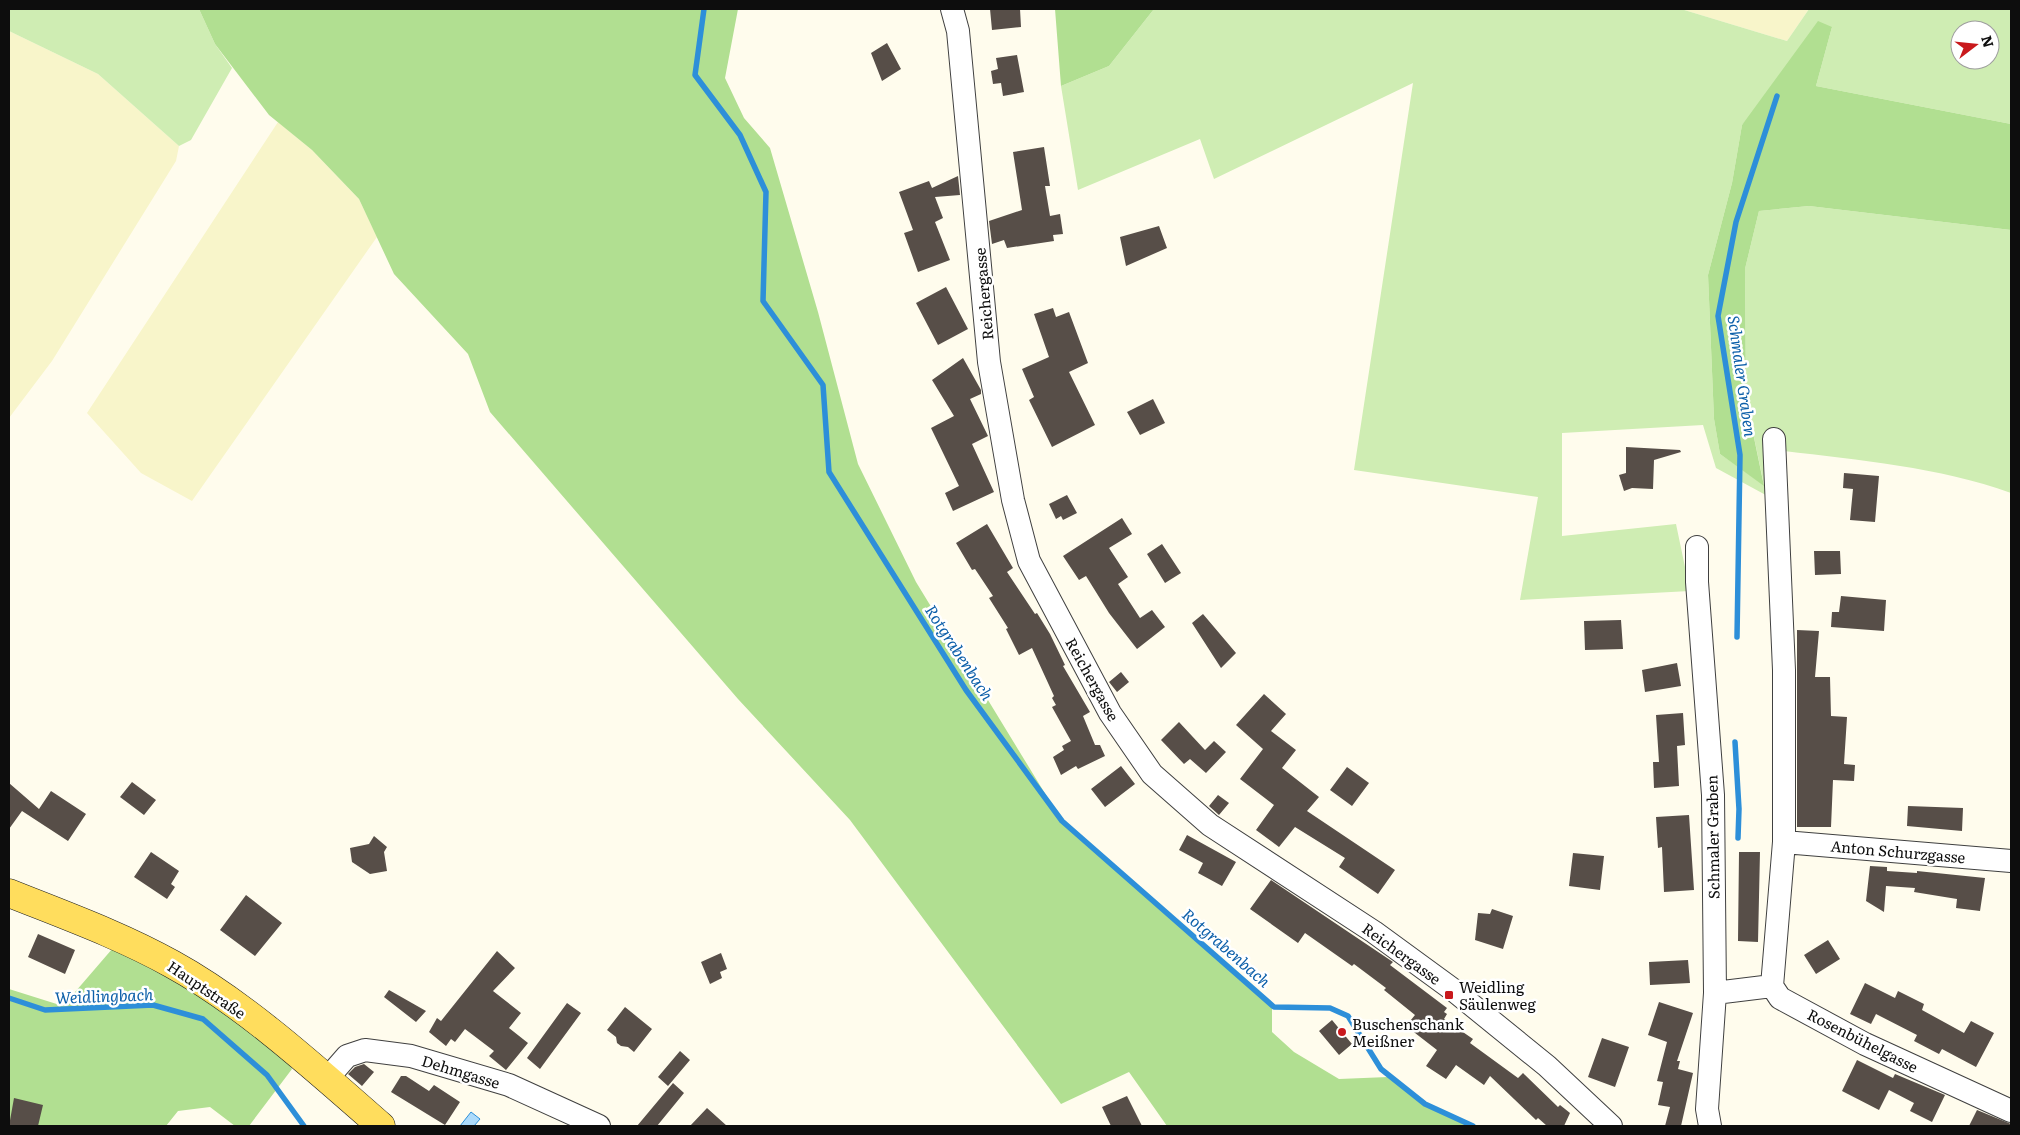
<svg xmlns="http://www.w3.org/2000/svg" width="2020" height="1135" font-family="Literata,serif">
  <rect width="100%" height="100%" fill="#fffced"/>
  <path fill="#f8f5ca" d="M 1681,9 L 1809,9 L 1787,41 Z
    M 9,31 L 98,74 L 179,146 L 176,161 L 52,361 L 9,418 Z
    M 278,122 L 312,150 L 359,199 L 377,237 L 192,501 L 141,473 L 87,413 Z"/>
  <path fill="#cfedb3" fill-rule="evenodd" d="M 9,9 L 199,9 L 215,44 L 232,68 L 191,140 L 179,146 L 98,74 L 9,31 Z
    M 1154,9 L 1681,9 L 1787,41 L 1809,9 L 2011,9 L 2011,124 L 1816,86 L 1832,27 L 1742,125 L 1732,183 L 1708,275 L 1714,419 L 1720,454 L 1764,485 L 1746,399 L 1745,269 L 1759,211 L 1809,206 L 2011,230 L 2011,493 C 1939,467 1859,460 1784,451 L 1788,507 L 1716,468 L 1703,425 L 1562,433 L 1562,536 L 1676,524 L 1690,591 L 1520,600 L 1538,497 L 1354,470 L 1413,83 L 1214,179 L 1200,139 L 1078,190 L 1061,86 L 1109,66 ZM 1960,30 L 1990,30 L 1990,60 L 1960,60 Z"/>
  <path fill="#b1df91" d="M 199,9 L 738,9 L 725,78 L 744,118 L 770,148 L 818,312 L 858,464 L 916,582 L 1063,823 L 1272,1005 L 1272,1032 L 1294,1052 L 1339,1079 L 1388,1077 L 1427,1107 L 1468,1126 L 1167,1126 L 1129,1072 L 1061,1104 L 850,820 L 738,699 L 490,412 L 468,354 L 394,274 L 359,199 L 312,150 L 269,115 L 215,44 Z
    M 1055,9 L 1154,9 L 1109,66 L 1061,86 Z
    M 1818,21 L 1832,27 L 1816,86 L 2011,124 L 2011,230 L 1809,206 L 1759,211 L 1745,269 L 1746,399 L 1764,486 L 1720,454 L 1714,419 L 1708,275 L 1732,183 L 1742,125 Z
    M 119,941 L 262,1029 L 292,1069 L 249,1126 L 235,1126 L 210,1107 L 178,1111 L 166,1126 L 9,1126 L 9,989 L 63,1006 Z"/>
  <path fill="#addbfb" stroke="#2d8fd9" d="M 471,1112 L 480,1119 L 474,1126 L 460,1126 Z"/>
  <g fill="none" stroke-linecap="round" stroke-linejoin="round">
    <path stroke="#2d8fd9" stroke-width="5.5" d="M 704,9 L 695,75 L 740,135 L 766,192 L 763,301 L 823,385 L 829,472 L 966,690 L 1062,821 L 1274,1007 L 1330,1008 L 1348,1016 L 1381,1069 L 1425,1104 L 1473,1126
      M 1737,637 L 1740,455 L 1718,316 L 1736,222 L 1777,96
      M 1735,742 L 1739,809 L 1738,838
      M 9,998 L 45,1010 L 153,1005 L 203,1019 L 267,1075 L 304,1126"/>
  </g>
  <path fill="#574e48" d="M 990,9 L 1020,9 L 1021,27 L 992,30 Z
    M 887,43 L 901,69 L 882,81 L 871,53 Z
    M 1017,55 L 1024,92 L 1003,96 L 1001,83 L 993,84 L 991,71 L 998,69 L 996,58 Z
    M 1044,147 L 1050,186 L 1045,186 L 1050,216 L 1060,214 L 1063,234 L 1053,235 L 1054,241 L 1007,248 L 1004,240 L 992,244 L 989,221 L 1022,210 L 1013,152 Z
    M 958,176 L 960,195 L 935,197 L 943,218 L 935,222 L 950,260 L 918,272 L 904,233 L 913,230 L 899,192 L 929,181 L 932,188 Z
    M 1159,226 L 1167,248 L 1126,266 L 1120,237 Z
    M 946,287 L 968,329 L 938,345 L 916,303 Z
    M 1053,308 L 1056,317 L 1069,312 L 1088,363 L 1069,372 L 1095,425 L 1052,447 L 1029,400 L 1034,397 L 1022,369 L 1049,357 L 1034,314 Z
    M 963,358 L 981,390 L 981,394 L 970,399 L 988,436 L 972,444 L 994,492 L 953,511 L 945,493 L 959,486 L 931,428 L 954,416 L 932,380 Z
    M 1153,399 L 1165,423 L 1140,435 L 1127,412 Z
    M 1626,447 L 1680,450 L 1681,452 L 1654,460 L 1653,489 L 1632,488 L 1624,491 L 1619,475 L 1626,473 Z
    M 1844,473 L 1879,476 L 1875,522 L 1850,520 L 1853,489 L 1843,488 Z
    M 1067,495 L 1077,513 L 1063,520 L 1061,516 L 1056,519 L 1049,504 Z
    M 1122,518 L 1132,534 L 1109,548 L 1128,577 L 1118,584 L 1140,618 L 1152,610 L 1165,627 L 1137,649 L 1109,613 L 1086,576 L 1079,580 L 1063,556 Z
    M 987,524 L 1013,568 L 1007,572 L 1035,614 L 1037,613 L 1050,634 L 1065,665 L 1063,666 L 1090,712 L 1083,716 L 1095,745 L 1100,745 L 1105,756 L 1078,769 L 1076,766 L 1061,775 L 1053,757 L 1064,750 L 1062,746 L 1071,741 L 1052,707 L 1056,705 L 1052,698 L 1054,696 L 1032,648 L 1019,655 L 1006,629 L 1008,628 L 989,598 L 993,596 L 975,569 L 972,570 L 956,543 Z
    M 1162,544 L 1181,573 L 1165,583 L 1147,554 Z
    M 1814,551 L 1840,551 L 1841,574 L 1815,575 Z
    M 1841,596 L 1886,600 L 1884,631 L 1831,627 L 1832,612 L 1839,612 Z
    M 1203,614 L 1236,653 L 1221,668 L 1192,623 Z
    M 1621,620 L 1623,649 L 1585,650 L 1584,621 Z
    M 1797,630 L 1819,631 L 1815,677 L 1830,677 L 1831,716 L 1847,717 L 1844,764 L 1855,765 L 1854,781 L 1833,780 L 1831,827 L 1797,827 Z
    M 1677,663 L 1681,686 L 1645,692 L 1642,670 Z
    M 1121,672 L 1129,682 L 1117,692 L 1109,682 Z
    M 1264,694 L 1286,714 L 1271,731 L 1296,750 L 1282,768 L 1319,797 L 1307,811 L 1395,870 L 1378,894 L 1339,867 L 1345,858 L 1295,827 L 1279,847 L 1256,830 L 1274,805 L 1240,779 L 1263,749 L 1236,725 Z
    M 1683,713 L 1685,745 L 1677,746 L 1679,786 L 1654,788 L 1653,762 L 1659,762 L 1656,715 Z
    M 1179,722 L 1205,750 L 1214,741 L 1226,752 L 1206,773 L 1190,759 L 1184,764 L 1161,740 Z
    M 1121,766 L 1135,784 L 1105,807 L 1091,789 Z
    M 1347,767 L 1369,783 L 1352,806 L 1330,790 Z
    M 132,782 L 156,800 L 144,815 L 120,797 Z
    M 9,783 L 39,809 L 51,791 L 86,814 L 68,841 L 22,811 L 9,829 Z
    M 1218,795 L 1229,803 L 1219,815 L 1209,806 Z
    M 1908,806 L 1963,808 L 1962,831 L 1907,826 Z
    M 1689,815 L 1694,890 L 1664,892 L 1662,847 L 1658,848 L 1656,817 Z
    M 1187,835 L 1236,862 L 1222,886 L 1198,873 L 1203,863 L 1179,850 Z
    M 374,836 L 387,847 L 384,852 L 387,871 L 370,874 L 352,862 L 350,848 L 369,844 Z
    M 151,852 L 179,871 L 171,884 L 175,887 L 167,899 L 134,877 Z
    M 1739,852 L 1760,852 L 1758,942 L 1738,941 Z
    M 1573,853 L 1604,856 L 1600,890 L 1569,886 Z
    M 1870,866 L 1887,867 L 1887,871 L 1917,873 L 1917,871 L 1985,878 L 1980,911 L 1956,908 L 1957,899 L 1914,892 L 1915,888 L 1886,886 L 1884,912 L 1866,901 Z
    M 1271,880 L 1393,962 L 1390,965 L 1447,1008 L 1444,1012 L 1447,1014 L 1444,1019 L 1473,1039 L 1470,1043 L 1518,1078 L 1523,1073 L 1558,1107 L 1560,1105 L 1570,1113 L 1564,1126 L 1547,1126 L 1538,1118 L 1536,1120 L 1490,1076 L 1484,1085 L 1456,1065 L 1446,1079 L 1426,1066 L 1437,1050 L 1406,1026 L 1415,1015 L 1384,990 L 1386,988 L 1354,964 L 1352,966 L 1305,933 L 1298,943 L 1250,909 Z
    M 246,895 L 282,923 L 255,956 L 220,930 Z
    M 1492,909 L 1513,916 L 1503,949 L 1475,940 L 1478,913 L 1490,914 Z
    M 38,934 L 75,950 L 65,974 L 28,957 Z
    M 1828,940 L 1840,959 L 1816,974 L 1804,955 Z
    M 497,951 L 515,968 L 493,991 L 521,1013 L 509,1028 L 528,1043 L 506,1070 L 489,1056 L 494,1051 L 465,1029 L 455,1042 L 451,1039 L 446,1046 L 429,1032 L 437,1018 L 441,1021 Z
    M 721,953 L 727,969 L 720,972 L 722,978 L 710,984 L 701,962 Z
    M 1688,960 L 1690,983 L 1650,985 L 1649,962 Z
    M 1865,983 L 1895,998 L 1898,991 L 1924,1004 L 1922,1010 L 1964,1033 L 1971,1021 L 1994,1033 L 1976,1067 L 1942,1049 L 1939,1054 L 1914,1041 L 1917,1035 L 1876,1014 L 1871,1024 L 1850,1014 Z
    M 389,990 L 426,1011 L 416,1022 L 384,997 Z
    M 1659,1002 L 1693,1013 L 1677,1061 L 1680,1061 L 1678,1069 L 1693,1073 L 1681,1126 L 1665,1126 L 1670,1107 L 1658,1105 L 1663,1082 L 1657,1081 L 1667,1042 L 1648,1035 Z
    M 567,1003 L 581,1013 L 540,1069 L 527,1058 Z
    M 625,1007 L 652,1029 L 634,1052 L 628,1047 L 621,1046 L 617,1043 L 616,1037 L 607,1030 Z
    M 1332,1020 L 1352,1044 L 1339,1055 L 1319,1031 Z
    M 1602,1038 L 1629,1047 L 1615,1087 L 1588,1077 Z
    M 680,1051 L 690,1060 L 668,1086 L 658,1077 Z
    M 1857,1060 L 1893,1078 L 1895,1074 L 1945,1095 L 1932,1122 L 1910,1111 L 1914,1103 L 1889,1090 L 1879,1110 L 1842,1091 Z
    M 364,1064 L 374,1072 L 362,1086 L 348,1074 L 355,1067 Z
    M 401,1076 L 406,1076 L 429,1091 L 434,1085 L 460,1102 L 445,1125 L 391,1092 Z
    M 673,1083 L 684,1093 L 657,1126 L 637,1126 Z
    M 1127,1096 L 1142,1126 L 1111,1126 L 1102,1107 Z
    M 14,1098 L 43,1105 L 38,1126 L 9,1126 Z
    M 707,1108 L 727,1126 L 690,1126 Z
    M 1977,1110 L 2011,1124 L 2011,1126 L 1969,1126 Z"/>
  <g fill="none" stroke-linecap="round" stroke-linejoin="round">
    <defs>
      <path id="minor" d="M 952,9 L 958,31 L 989,362 L 1013,500 L 1029,561 L 1110,713 L 1152,774 L 1210,825 L 1374,932 L 1452,989 L 1547,1066 L 1611,1126
        M 1697,547 L 1697,582 L 1713,795 L 1715,993 L 1707,1109 L 1710,1126
        M 1784,842 L 2011,861
        M 1772,986 L 1784,842 L 1784,670 L 1774,439
        M 1715,993 L 1772,986 L 1780,998 L 1865,1044 L 2011,1111
        M 326,1080 L 347,1056 L 365,1050 L 411,1056 L 509,1085 L 599,1126"/>
      <path id="major" d="M 9,893 C 64,915 120,935 172,964 C 245,1004 318,1071 381,1126"/>
    </defs>
    <use href="#minor" stroke="#404040" stroke-width="24"/>
    <use href="#major" stroke="#1e1e1e" stroke-width="29"/>
    <use href="#minor" stroke="#fff" stroke-width="22"/>
    <use href="#major" stroke="#ffdd5d" stroke-width="28"/>
  </g>
  <g fill="#c9191c" stroke="#fff" stroke-width="2">
    <rect x="1444" y="990" width="10" height="10" rx="2.5"/>
    <circle cx="1342" cy="1032" r="5"/>
  </g>
  <g text-anchor="middle" dominant-baseline="central" stroke-width="5" stroke-linejoin="round" paint-order="stroke">
    <g font-size="15" fill="#0d0d0d" stroke="#fff">
      <text transform="translate(983 294) rotate(-95)">Reichergasse</text>
      <text transform="translate(1093 679) rotate(61)">Reichergasse</text>
      <text transform="translate(1712 837) rotate(-91)">Schmaler Graben</text>
      <text transform="translate(1898 851) rotate(5)">Anton Schurzgasse</text>
      <text transform="translate(1402 953) rotate(36)">Reichergasse</text>
      <text transform="translate(207 989) rotate(34)">Hauptstraße</text>
      <text transform="translate(1863 1040) rotate(27)">Rosenbühelgasse</text>
      <text transform="translate(461 1071) rotate(17)">Dehmgasse</text>
    </g>
    <g font-size="15" fill="#0d0d0d" stroke="#fff" text-anchor="start">
      <text x="1459" y="986">Weidling<tspan x="1459" dy="17">Säulenweg</tspan></text>
      <text x="1352" y="1023">Buschenschank<tspan x="1352" dy="17">Meißner</tspan></text>
    </g>
    <g font-size="16" font-style="italic" fill="#0c5fa9" stroke="#fff">
      <text transform="translate(1743 376) rotate(82)">Schmaler Graben</text>
      <text transform="translate(960 652) rotate(57)">Rotgrabenbach</text>
      <text transform="translate(1227 947) rotate(41)">Rotgrabenbach</text>
      <text transform="translate(104 995) rotate(-2)">Weidlingbach</text>
    </g>
  </g>
  <rect width="2020" height="1135" fill="none" stroke="#0d0d0d" stroke-width="20"/>
  <g transform="translate(1975 45) rotate(74)"><circle r="24" fill="#ffffff" stroke="#9e9e9e"/>
  <path d="M0-4L9 19L0 12L-9 19Z" fill="#c9191c"/>
  <text y="-8" font-size="14" font-weight="bold" text-anchor="middle" fill="#0d0d0d">N</text>
  </g>
</svg>
